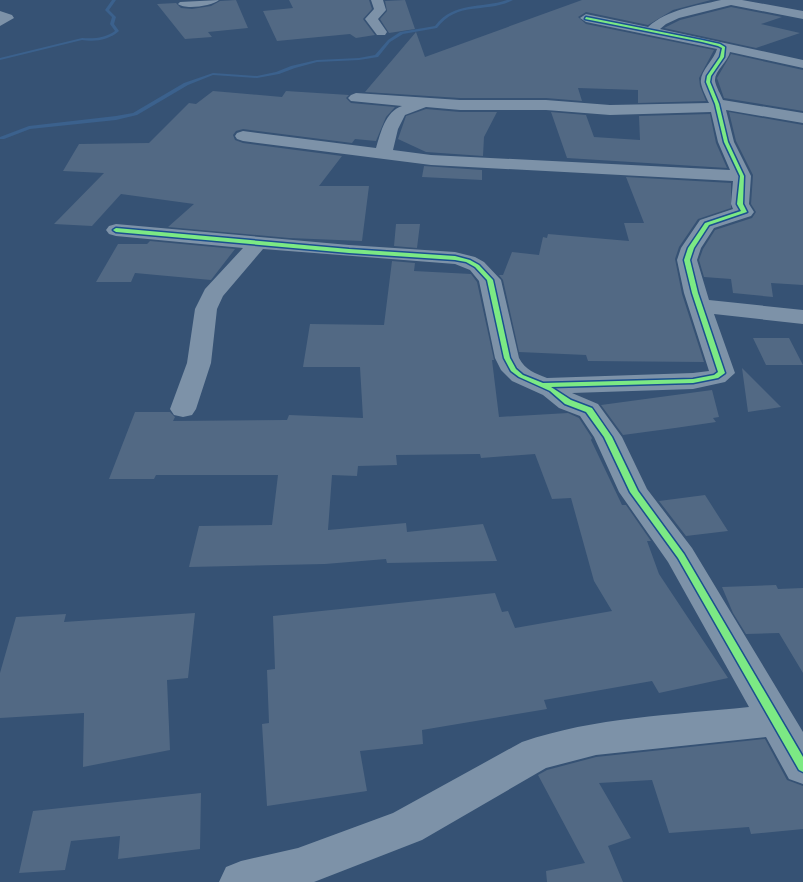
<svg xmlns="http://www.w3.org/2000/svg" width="803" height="882" font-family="'Nunito Sans',sans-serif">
  <rect width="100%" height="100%" fill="#365274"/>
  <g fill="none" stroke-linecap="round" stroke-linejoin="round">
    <path fill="#3b618d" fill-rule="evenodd" d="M 112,0 L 116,0 L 109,10 L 116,17 L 114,24 L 119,31 C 109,40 95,42 82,40 L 0,60 L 0,58 L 82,38 C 94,39 105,38 115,31 L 110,24 L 112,17 L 105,10 Z
      M 507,0 L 513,0 C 486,14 458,0 437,28 L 403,34 L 390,42 L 378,57 L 359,60 L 317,62 L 295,68 L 279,74 L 257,78 L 213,75 L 188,85 L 137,115 L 116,120 L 30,129 L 4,139 L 0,139 L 0,137 L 29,126 L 116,116 L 133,113 L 184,83 L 213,73 L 257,76 L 276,72 L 291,66 L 317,60 L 359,58 L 375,55 L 388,40 L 400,32 L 435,26 C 454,1 481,9 507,0 Z"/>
  </g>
  <path fill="#526984" d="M 236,0 L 248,28 L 208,32 L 212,37 L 185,39 L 157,4 L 176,3 L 181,8 L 192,9 L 211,6 L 220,1 Z
    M 289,0 L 369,0 L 372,9 L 363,19 L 375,35 L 356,38 L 350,34 L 277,41 L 263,11 L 293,8 Z
    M 405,0 L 415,29 L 389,33 L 380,19 L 387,11 L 385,1 Z
    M 582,0 L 711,0 L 673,10 L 648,25 L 586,12 L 578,17 L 586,24 L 714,50 L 699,78 L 700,86 L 706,101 L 638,103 L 638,90 L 578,88 L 582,101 L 546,98 L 460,98 L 365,92 L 416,32 L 425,57 Z
    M 731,7 L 782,17 L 761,24 L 800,33 L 756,48 L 664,28 L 680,20 Z
    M 731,54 L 803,70 L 803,111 L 724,98 L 717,78 Z
    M 213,91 L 282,97 L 286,91 L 349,95 L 346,98 L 351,103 L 395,107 L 386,117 L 376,141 L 355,139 L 352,143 L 243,129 L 236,131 L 233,135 L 235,140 L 243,143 L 342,156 L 319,186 L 369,186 L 362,241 L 289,238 L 168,227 L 194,204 L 121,194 L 92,226 L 54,224 L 104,173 L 63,171 L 79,144 L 149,143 L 189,103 L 196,104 Z
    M 426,109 L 460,112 L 497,112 L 484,137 L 483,156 L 426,152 L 398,139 L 406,116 Z
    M 551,112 L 586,115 L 594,137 L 640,140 L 639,116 L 710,114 L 716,143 L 727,168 L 567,158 Z
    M 729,112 L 803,125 L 803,285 L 771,283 L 773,297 L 733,293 L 731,279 L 704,277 L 699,260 L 703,249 L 715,230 L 752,218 L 756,212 L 751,204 L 753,175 L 736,141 Z
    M 424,166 L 482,170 L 482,180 L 422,177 Z
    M 626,177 L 731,183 L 731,208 L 698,219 L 679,247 L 675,259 L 682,294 L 704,362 L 588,361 L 586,355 L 519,352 L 503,280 L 499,275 L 503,275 L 512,252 L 539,255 L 543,237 L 547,238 L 548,234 L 629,241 L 624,223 L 644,223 Z
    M 396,224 L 420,224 L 417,248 L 394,246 Z
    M 150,241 L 235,249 L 211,280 L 135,273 L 131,282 L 96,282 L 118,244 L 147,244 Z
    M 392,261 L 415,263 L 414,271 L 471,274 L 477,282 L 494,360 L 492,360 L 499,417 L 568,413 L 579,418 L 592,438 L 591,440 L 622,505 L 626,505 L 651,541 L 647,541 L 659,574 L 728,678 L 659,693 L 652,681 L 544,700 L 547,709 L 422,730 L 423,744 L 360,751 L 367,791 L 267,806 L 262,724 L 269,723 L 267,670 L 275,669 L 273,616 L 495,593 L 502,612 L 508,611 L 515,628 L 612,611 L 594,581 L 571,498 L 552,499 L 535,454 L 481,458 L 480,454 L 396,455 L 397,465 L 358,466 L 357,476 L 332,475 L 328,530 L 406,523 L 407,532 L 483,524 L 497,561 L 387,563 L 386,559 L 325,564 L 189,567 L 199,526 L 272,525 L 278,475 L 156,475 L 154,479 L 109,479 L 135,412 L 170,412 L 175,417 L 173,421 L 287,420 L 289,415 L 363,418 L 360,367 L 303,367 L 310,324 L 384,325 Z
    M 753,338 L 789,338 L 803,365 L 766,365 Z
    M 742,368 L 781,407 L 748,412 Z
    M 712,390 L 719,417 L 713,418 L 716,422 L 675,428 L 623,435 L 601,405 Z
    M 705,495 L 728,531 L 686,536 L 659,501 Z
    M 776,585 L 778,589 L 803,588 L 803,673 L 779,633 L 746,634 L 733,613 L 722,587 Z
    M 195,613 L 188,678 L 167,680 L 170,750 L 83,767 L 84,713 L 0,718 L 0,673 L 16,617 L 66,614 L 64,622 Z
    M 765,739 L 787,780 L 803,786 L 803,829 L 751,834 L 749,827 L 669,833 L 652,780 L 599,783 L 631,838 L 608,846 L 623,882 L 547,882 L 546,871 L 585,863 L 538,775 L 547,770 L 596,757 Z
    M 201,793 L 200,849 L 118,859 L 120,836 L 71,841 L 65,870 L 19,873 L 33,811 Z"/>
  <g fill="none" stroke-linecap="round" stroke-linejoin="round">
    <path fill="#7d92a8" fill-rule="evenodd" d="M 219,0 C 212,6 185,10 178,4 L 180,2 Z
      M 371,0 L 383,0 L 386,10 L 378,19 L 387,32 L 385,35 L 377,35 L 365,19 L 374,9 Z
      M 721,0 L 742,0 L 803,11 L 803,19 L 731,5 L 679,18 L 666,24 L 660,29 L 803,60 L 803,68 L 730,52 C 728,62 714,71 715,81 C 716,87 721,95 723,100 L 803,113 L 803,123 L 726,110 L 734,142 L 751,176 L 749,204 L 754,212 L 751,216 L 714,228 L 701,248 L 697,260 L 709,300 L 803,310 L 803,324 L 714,314 L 735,373 L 725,382 L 693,389 L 572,393 L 598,404 L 622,437 L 647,489 L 692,548 L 803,732 L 803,784 L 789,779 L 766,737 L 596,755 L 546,768 L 422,840 L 314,882 L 219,882 L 226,867 L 241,861 L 298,848 L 393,813 L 522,742 C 595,717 673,715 749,707 L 668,562 L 619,492 L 594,437 L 580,416 L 559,408 L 543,395 L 512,381 L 501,370 L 495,358 L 479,281 L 470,270 L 455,264 L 263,249 L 223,296 L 217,309 L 211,363 L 196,409 L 192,415 L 183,417 L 174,415 L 170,409 L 187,363 L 195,309 L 205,289 L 243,248 L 116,236 L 109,234 L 106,230 L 109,226 L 116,224 L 349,245 L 455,252 L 475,257 L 484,262 L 501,280 L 519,358 C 525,370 535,373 547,378 L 693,373 L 709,371 L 684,293 L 677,260 L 681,248 L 700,220 L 733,209 L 731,204 L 733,181 L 431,165 L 243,141 L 237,139 L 235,136 L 237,133 L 243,131 L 376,148 C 381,132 385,112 402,106 L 351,101 L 348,98 L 351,95 L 356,93 L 460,100 L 546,100 L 610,105 L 709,103 C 706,97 702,89 701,83 C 699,72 714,60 717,49 L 586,22 L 580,18 L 586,14 L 648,27 C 668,9 696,6 721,0 ZM 426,107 L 460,110 L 546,110 L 610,115 L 711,112 L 718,142 L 730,170 L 431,155 L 393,150 L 398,129 L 405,115 Z
      M 0,11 L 12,15 L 14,18 L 0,26 Z"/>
    <defs>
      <path id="cycleway" d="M 586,17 L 702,40 L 720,44 L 725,47 L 724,57 L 711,76 L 710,82 L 719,104 L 728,142 L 744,176 L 743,204 L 747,212 L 709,225 L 694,248 L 690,260 L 698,293 L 725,373 L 718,378 L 693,383 L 551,387 L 571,400 L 592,408 L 612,437 L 638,491 L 684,554 L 803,757 L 803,772 L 799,770 L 678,558 L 630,492 L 604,437 L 586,412 L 565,404 L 550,391 L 519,377 L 511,371 L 504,358 L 487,280 L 475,267 L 466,262 L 455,260 L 349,253 L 116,232 L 113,230 L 116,228 L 349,249 L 455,256 L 470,260 L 479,265 L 493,280 L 510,358 L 516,369 L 523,375 L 543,383 L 693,379 L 714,375 L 718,372 L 692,293 L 684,260 L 688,248 L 705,223 L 741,211 L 737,204 L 740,176 L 724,142 L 715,104 L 706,82 L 707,76 L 720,57 L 722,48 L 718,46 L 702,42 L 585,19 Z"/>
    </defs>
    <use href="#cycleway" stroke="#1b4f8f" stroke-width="3"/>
    <use href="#cycleway" fill="#7ce984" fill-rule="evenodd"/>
  </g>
</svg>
